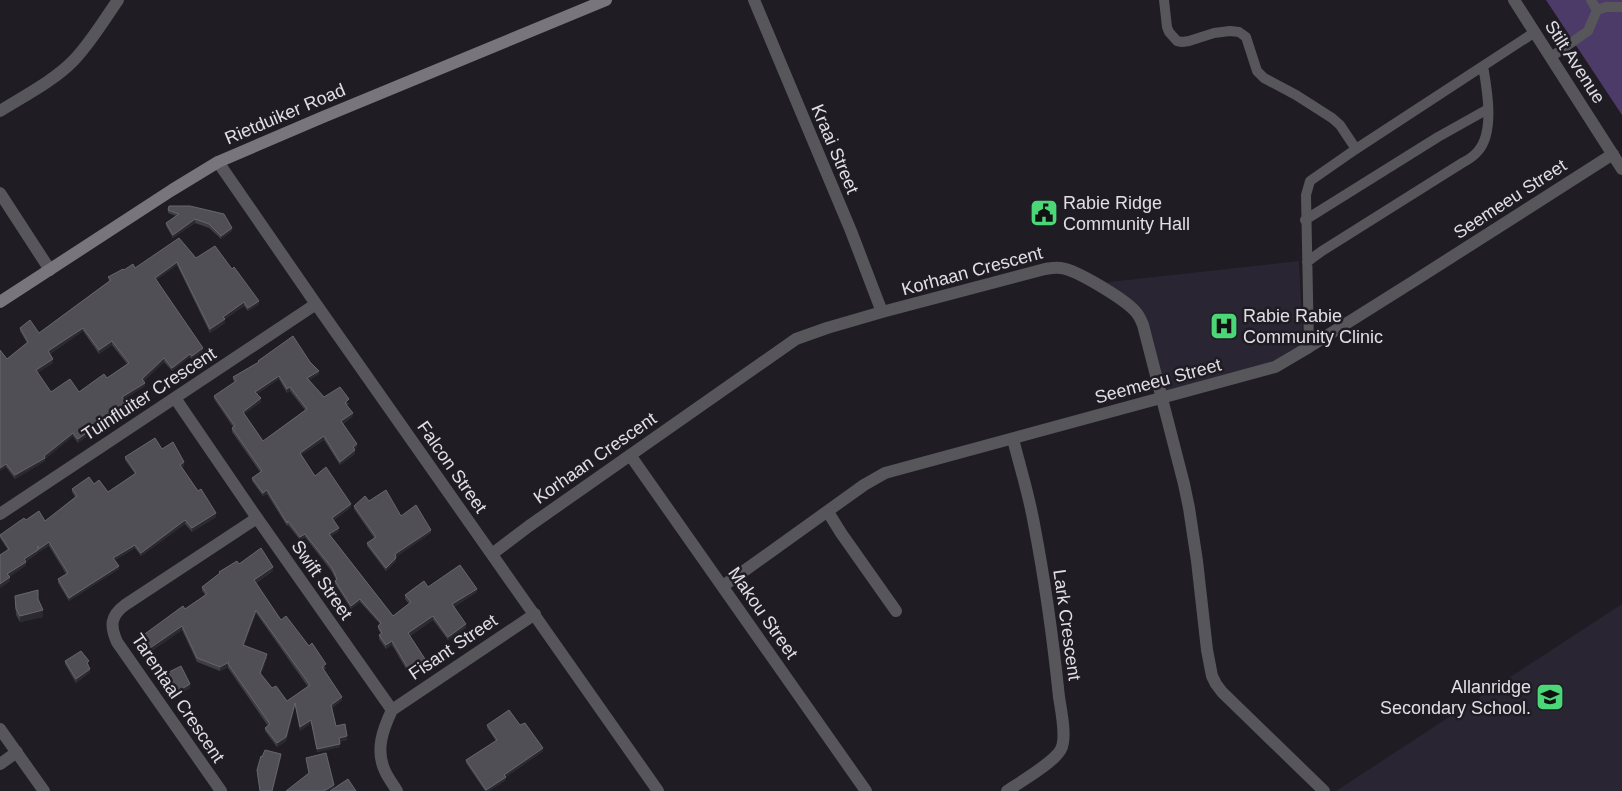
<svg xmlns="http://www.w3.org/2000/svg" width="1622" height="791" font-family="Arial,sans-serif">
  <rect width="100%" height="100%" fill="#1f1c24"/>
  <path fill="#292532" d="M 1299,261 L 1303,343 L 1270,363 L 1164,392 L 1142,309 L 1100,283 Z
    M 1622,604 L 1622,791 L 1336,791 Z"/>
  <path fill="#4c3b68" d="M 1546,0 L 1622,0 L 1622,115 Z"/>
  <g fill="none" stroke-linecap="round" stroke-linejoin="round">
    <path stroke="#57565a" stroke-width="10" d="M 1164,0 L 1167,27 L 1169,32 L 1177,41 L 1182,42 L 1189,41 L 1214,33 L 1230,31 L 1239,32 L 1246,37 L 1257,71 L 1264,78 L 1296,95 L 1332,118 L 1340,125 L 1356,149
      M 1591,0 L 1597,10
      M 1551,57 L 1588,31 L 1597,10 L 1606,7 L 1622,7
      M 1305,220 L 1438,137 L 1488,109
      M 1307,262 L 1322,251 L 1462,163 C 1468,160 1474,156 1478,151 C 1495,132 1487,89 1483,66
      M 1309,347 L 1306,195 L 1310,181 L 1356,149 L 1535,32"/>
    <path stroke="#57565a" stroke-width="12" d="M 754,0 L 851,231 L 882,312
      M 1514,0 L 1622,169
      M 0,111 C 24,96 55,80 74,60 C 91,42 104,20 118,0
      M 218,162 L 316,304 L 658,791
      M 0,193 L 50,270
      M 175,398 L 257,518 L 392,710
      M 630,455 L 866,791
      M 828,512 L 841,533 L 896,611
      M 0,514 L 316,304
      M 492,554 L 529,526 L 796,339 L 827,328 L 882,312 L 1045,269 C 1051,268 1056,267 1061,268 C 1077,270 1124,299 1135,311 C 1139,315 1141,320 1143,325 L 1184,484 L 1189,508 L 1197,561 L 1207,650 L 1212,676 L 1216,684 L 1222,692 L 1324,791
      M 723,586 L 864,485 L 885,473 L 1275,367 L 1309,347 L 1414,281 L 1613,154
      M 392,710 L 535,614
      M 392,710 C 383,729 375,750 385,771 C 388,778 393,784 397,791
      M 0,729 L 44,791
      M 0,764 L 17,752
      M 221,791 L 117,642 C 110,626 110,616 125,605 L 257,518
      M 1007,791 C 1020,782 1055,762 1061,749 C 1067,738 1061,710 1059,697 C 1053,639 1045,581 1034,524 C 1029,495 1020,467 1013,439"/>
    <path stroke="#78757c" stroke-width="12" d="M 0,302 L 172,190 L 218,162 L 323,117 L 606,0"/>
  </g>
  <path fill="#3f3d45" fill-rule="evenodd" d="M 168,210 L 232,231 L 221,239 L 209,228 L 195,223 L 173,238 L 166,226 L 166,223 L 176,216 L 168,213 Z
    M 196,258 L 232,269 L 259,304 L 248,311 L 244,306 L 225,319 L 225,323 L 210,333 L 177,265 L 156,280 L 203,352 L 192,359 L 190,357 L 172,371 L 164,362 L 144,381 L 145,386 L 124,399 L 130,411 L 104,428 L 102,425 L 78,443 L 73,436 L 45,459 L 45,461 L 15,479 L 6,467 L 0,471 L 7,359 L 27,343 L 20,331 L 20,328 L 39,333 L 109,281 L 108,277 L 124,270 ZM 83,331 L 99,354 L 112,345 L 127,364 L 107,378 L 79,392 L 51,392 L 37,373 L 53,363 L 50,354 Z
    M 258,361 L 319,374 L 309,380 L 324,397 L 349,403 L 347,405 L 353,416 L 343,424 L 357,447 L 354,449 L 355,454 L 340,465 L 324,440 L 301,455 L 315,476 L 351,507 L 334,520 L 339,531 L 331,536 L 393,616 L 409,604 L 405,599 L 405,595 L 428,587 L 477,592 L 454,607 L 466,628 L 448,640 L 433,620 L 410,636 L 425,663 L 409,674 L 392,645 L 386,649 L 379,639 L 379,635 L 381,634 L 378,629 L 378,626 L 380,624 L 360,602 L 351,609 L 335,584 L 335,581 L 336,580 L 332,572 L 305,537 L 300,540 L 288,525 L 287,526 L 267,494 L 263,496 L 252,481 L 252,478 L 260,472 L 232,432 L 232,428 L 233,427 L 214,399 L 214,396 L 235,382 L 233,380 L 233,377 L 258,362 ZM 279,379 L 287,393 L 290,391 L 305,410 L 263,441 L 244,414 L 261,402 L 257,394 Z
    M 155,438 L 162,449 L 173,442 L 184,462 L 184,466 L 182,467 L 198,491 L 201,489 L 216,513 L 216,517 L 192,532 L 185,524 L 141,556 L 135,548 L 115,560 L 119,566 L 119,569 L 69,601 L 58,583 L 58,579 L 66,574 L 49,546 L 39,552 L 38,549 L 38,553 L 25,562 L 26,565 L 9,577 L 10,581 L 0,588 L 0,555 L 8,550 L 0,538 L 0,535 L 24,518 L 26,520 L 39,511 L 45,521 L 75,497 L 72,492 L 72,489 L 89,477 L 94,484 L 99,480 L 108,492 L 135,474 L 125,460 L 125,457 Z
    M 369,501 L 401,516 L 431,533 L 395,557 L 396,561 L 386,571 L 367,546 L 367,543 L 374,538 L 354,509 L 354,506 Z
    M 239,564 L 273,571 L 256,583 L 281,620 L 326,668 L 324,669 L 342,700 L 332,708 L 336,726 L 347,740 L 339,742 L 340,747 L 317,752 L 311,723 L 300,731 L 295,706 L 286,741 L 277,747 L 265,731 L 265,728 L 268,726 L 228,668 L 228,667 L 220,671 L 197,662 L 182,630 L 150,652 L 142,640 L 142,636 L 185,609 L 205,595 L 202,591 L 202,587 L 219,574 L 219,572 ZM 256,613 L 308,687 L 287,701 L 272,688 L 261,674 L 267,658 L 244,645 Z
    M 15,596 L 38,599 L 43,617 L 20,622 L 16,615 Z
    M 65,661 L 89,664 L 88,665 L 90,672 L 76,683 L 65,664 Z
    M 165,674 L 190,688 L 175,696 L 165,677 Z
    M 487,725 L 520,725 L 543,751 L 506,777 L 506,780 L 489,791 L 485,791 L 466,763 L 466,760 L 496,741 L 487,728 Z"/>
  <path fill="#2b2931" d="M 195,219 L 195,223 L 173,238 L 173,235 Z
    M 232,228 L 232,231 L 221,239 L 221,236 Z
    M 177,262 L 177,265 L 155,281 L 155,278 Z
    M 259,301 L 259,304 L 248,311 L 248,308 Z
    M 244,302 L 244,306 L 223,320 L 223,317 Z
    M 225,319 L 225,323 L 210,333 L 210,329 Z
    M 83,328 L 83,331 L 48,355 L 48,351 Z
    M 112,341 L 112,345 L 99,354 L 99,350 Z
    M 203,348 L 203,352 L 192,359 L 192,356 Z
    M 190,354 L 190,357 L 172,371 L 172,368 Z
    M 164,358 L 164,362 L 142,383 L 142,379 Z
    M 53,359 L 53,363 L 36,374 L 36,370 Z
    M 319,371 L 319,374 L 307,381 L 307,378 Z
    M 279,376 L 279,379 L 255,395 L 255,392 Z
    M 145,383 L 145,386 L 122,400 L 122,397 Z
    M 290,387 L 290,391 L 287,393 L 287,389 Z
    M 261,398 L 261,402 L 243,415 L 243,412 Z
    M 130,408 L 130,411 L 104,428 L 104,424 Z
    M 353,413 L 353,416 L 341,425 L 341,421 Z
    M 102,422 L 102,425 L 78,443 L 78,439 Z
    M 73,433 L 73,436 L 45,459 L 45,461 L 15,479 L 15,475 L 44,456 Z
    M 324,436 L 324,440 L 300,456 L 300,453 Z
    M 357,444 L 357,447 L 353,450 L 353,447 Z
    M 355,450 L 355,454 L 340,465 L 340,462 Z
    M 184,462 L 184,466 L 180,468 L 180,465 Z
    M 6,464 L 6,467 L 0,471 L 0,468 Z
    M 267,490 L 267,494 L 263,496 L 263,493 Z
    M 351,504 L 351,507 L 332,521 L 332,518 Z
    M 216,513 L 216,517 L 192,532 L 192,528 Z
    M 185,520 L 185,524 L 141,556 L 141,553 Z
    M 339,528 L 339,531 L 329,537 L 329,534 Z
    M 431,530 L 431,533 L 395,558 L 395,554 Z
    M 305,534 L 305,537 L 300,540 L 300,537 Z
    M 49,542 L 49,546 L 39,552 L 39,549 Z
    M 135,545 L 135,548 L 113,561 L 113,558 Z
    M 38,550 L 38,553 L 24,563 L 24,559 Z
    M 396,558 L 396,561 L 386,571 L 386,568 Z
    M 26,562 L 26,565 L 7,578 L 7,574 Z
    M 119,566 L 119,569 L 69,601 L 69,598 Z
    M 273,567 L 273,571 L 254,584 L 254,580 Z
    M 10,577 L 10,581 L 0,588 L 0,584 Z
    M 477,589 L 477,592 L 452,608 L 452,604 Z
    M 360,599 L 360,602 L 351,609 L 351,606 Z
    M 43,610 L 43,617 L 20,622 L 20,616 Z
    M 256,610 L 256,613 L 243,649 L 243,645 Z
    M 433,616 L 433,620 L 408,637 L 408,633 Z
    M 466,624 L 466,628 L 448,640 L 448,637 Z
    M 182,626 L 182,630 L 150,652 L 150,648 Z
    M 392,641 L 392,645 L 386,649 L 386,645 Z
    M 267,654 L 267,658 L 260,677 L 260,673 Z
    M 425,659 L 425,663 L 409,674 L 409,670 Z
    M 229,662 L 228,667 L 220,671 L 220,667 Z
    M 90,669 L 90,672 L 76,683 L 76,679 Z
    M 190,684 L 190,688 L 175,696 L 175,693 Z
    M 342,697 L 342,700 L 331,708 L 331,705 Z
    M 295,703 L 295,706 L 286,741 L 277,747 L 277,743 Z
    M 311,720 L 311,723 L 300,731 L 300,727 Z
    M 347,736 L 347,740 L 339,742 L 339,738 Z
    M 340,744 L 340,747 L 317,752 L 317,749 Z
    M 543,748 L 543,751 L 506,777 L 506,780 L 489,791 L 486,791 L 486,790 L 504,775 Z
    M 281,754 L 281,758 L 273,791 L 272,791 Z
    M 334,785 L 334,788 L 329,791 L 324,791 Z"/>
  <path fill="#514f56" stroke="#67656d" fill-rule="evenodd" d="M 169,206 L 190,206 L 224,214 L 232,228 L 221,236 L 209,224 L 195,219 L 173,235 L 166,223 L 179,214 L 168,210 Z
    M 179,238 L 196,258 L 215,246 L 232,269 L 234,267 L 259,301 L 248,308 L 244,302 L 223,317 L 225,319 L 210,329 L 177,262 L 155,278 L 203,348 L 192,356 L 190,354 L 172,368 L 164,358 L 142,379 L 145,383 L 122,397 L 130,408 L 104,424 L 102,422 L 78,439 L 73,433 L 44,456 L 45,458 L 15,475 L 6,464 L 0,468 L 0,350 L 7,359 L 28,342 L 20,328 L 30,320 L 39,333 L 111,280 L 108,277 L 123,269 L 124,270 L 133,264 L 135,268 ZM 83,328 L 99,350 L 112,341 L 129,363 L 107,378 L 104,374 L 79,392 L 70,379 L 51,392 L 36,370 L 53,359 L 48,351 Z
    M 293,336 L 310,362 L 319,371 L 307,378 L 324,397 L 340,387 L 349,399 L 345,403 L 353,413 L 341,421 L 357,444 L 353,447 L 355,450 L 340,462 L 324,436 L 300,453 L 315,476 L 326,467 L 351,504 L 332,518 L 339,528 L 329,534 L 393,616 L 411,602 L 405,595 L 424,581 L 428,587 L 460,565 L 477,589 L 452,604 L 466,624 L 448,637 L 433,616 L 408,633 L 425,659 L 409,670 L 392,641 L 386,645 L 379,635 L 382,633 L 378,626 L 381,623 L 360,599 L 351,606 L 335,581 L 337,579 L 332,568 L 305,534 L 300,537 L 288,521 L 287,523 L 267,490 L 263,493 L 252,478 L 262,471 L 232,428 L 235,426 L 214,396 L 236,381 L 233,377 L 259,362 L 258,361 ZM 279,376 L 287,389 L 290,387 L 307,409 L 263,441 L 243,412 L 261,398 L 255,392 Z
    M 155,438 L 162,449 L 173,442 L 184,462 L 180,465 L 198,491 L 201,489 L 216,513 L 192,528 L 185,520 L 141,553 L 135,545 L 113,558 L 119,566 L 69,598 L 58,579 L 68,573 L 49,542 L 39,549 L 38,546 L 38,550 L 24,559 L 26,562 L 7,574 L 10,577 L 0,584 L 0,555 L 9,549 L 0,535 L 24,518 L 26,520 L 39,511 L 45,521 L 77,496 L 72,489 L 89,477 L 94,484 L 99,480 L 108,492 L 136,473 L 125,457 Z
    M 386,490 L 401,516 L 416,505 L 431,530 L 395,554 L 396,558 L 386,568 L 367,543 L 376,537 L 354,506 L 365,496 L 369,501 Z
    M 261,548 L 273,567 L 254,580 L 281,620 L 286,616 L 309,646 L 312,643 L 326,664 L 322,667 L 342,697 L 331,705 L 336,726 L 345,724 L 347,736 L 339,738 L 340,744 L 317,749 L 311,720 L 300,727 L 295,703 L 286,737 L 277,743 L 265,728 L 270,724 L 228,664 L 229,662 L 220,667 L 197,658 L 182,626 L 150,648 L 142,636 L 183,606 L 185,609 L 207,594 L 202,587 L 220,573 L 219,572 L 237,561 L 239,564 ZM 256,610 L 310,685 L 287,701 L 276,686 L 272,688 L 260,673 L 267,654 L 243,645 Z
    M 38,590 L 38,599 L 43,610 L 20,616 L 16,609 L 15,596 Z
    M 81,651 L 89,661 L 87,663 L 90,669 L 76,679 L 65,661 Z
    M 181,666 L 190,684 L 175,693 L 165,674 Z
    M 509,710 L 520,725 L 525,723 L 543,748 L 504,775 L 506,777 L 486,790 L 466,760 L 497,740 L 487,725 Z
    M 265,750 L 281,754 L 272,791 L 260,791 L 257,770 L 261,756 L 262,757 Z
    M 326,753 L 334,785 L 324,791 L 286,791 L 309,773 L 306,758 Z
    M 348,779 L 356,791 L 330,791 Z"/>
  <defs>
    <symbol id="civic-square" viewBox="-11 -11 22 22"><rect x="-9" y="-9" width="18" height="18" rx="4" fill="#4bd677" stroke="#1f1c24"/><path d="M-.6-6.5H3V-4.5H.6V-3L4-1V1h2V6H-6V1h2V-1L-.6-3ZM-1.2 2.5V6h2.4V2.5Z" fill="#111"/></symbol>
    <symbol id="hospital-square" viewBox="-11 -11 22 22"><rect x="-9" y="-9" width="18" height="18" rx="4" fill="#4bd677" stroke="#1f1c24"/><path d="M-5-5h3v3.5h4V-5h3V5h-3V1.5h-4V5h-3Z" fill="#111"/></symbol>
    <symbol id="school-square" viewBox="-11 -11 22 22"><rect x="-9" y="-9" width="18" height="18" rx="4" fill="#4bd677" stroke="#1f1c24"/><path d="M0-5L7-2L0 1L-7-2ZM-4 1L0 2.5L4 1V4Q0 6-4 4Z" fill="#111"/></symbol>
  </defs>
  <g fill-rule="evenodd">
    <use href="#civic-square" x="1028" y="197" width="32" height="32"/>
    <use href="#hospital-square" x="1208" y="310" width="32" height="32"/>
    <use href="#school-square" x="1534" y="681" width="32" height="32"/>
  </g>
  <g text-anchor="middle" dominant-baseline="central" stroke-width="5" stroke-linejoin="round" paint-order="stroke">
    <g font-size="18" fill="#e1dfe5" stroke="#1f1c24">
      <text transform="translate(1575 62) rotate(57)">Stilt Avenue</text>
      <text transform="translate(285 114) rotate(-23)">Rietduiker Road</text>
      <text transform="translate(835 149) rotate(67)">Kraai Street</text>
      <text transform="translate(1510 199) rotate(-33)">Seemeeu Street</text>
      <text transform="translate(972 271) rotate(-15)">Korhaan Crescent</text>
      <text transform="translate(1158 381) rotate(-15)">Seemeeu Street</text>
      <text transform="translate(149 394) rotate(-33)">Tuinfluiter Crescent</text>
      <text transform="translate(595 458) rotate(-35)">Korhaan Crescent</text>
      <text transform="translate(452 467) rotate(55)">Falcon Street</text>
      <text transform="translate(322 580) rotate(55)">Swift Street</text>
      <text transform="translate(763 613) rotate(55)">Makou Street</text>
      <text transform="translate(1067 625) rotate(82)">Lark Crescent</text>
      <text transform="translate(453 647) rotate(-34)">Fisant Street</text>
      <text transform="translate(178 698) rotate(56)">Tarentaal Crescent</text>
    </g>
    <g font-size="18" fill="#e1dfe5" stroke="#1f1c24" text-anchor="start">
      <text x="1063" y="203">Rabie Ridge<tspan x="1063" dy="21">Community Hall</tspan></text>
      <text x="1243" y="316">Rabie Rabie<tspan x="1243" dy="21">Community Clinic</tspan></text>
      <text x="1531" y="687" text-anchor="end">Allanridge<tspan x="1531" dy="21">Secondary School.</tspan></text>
    </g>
  </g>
</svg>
